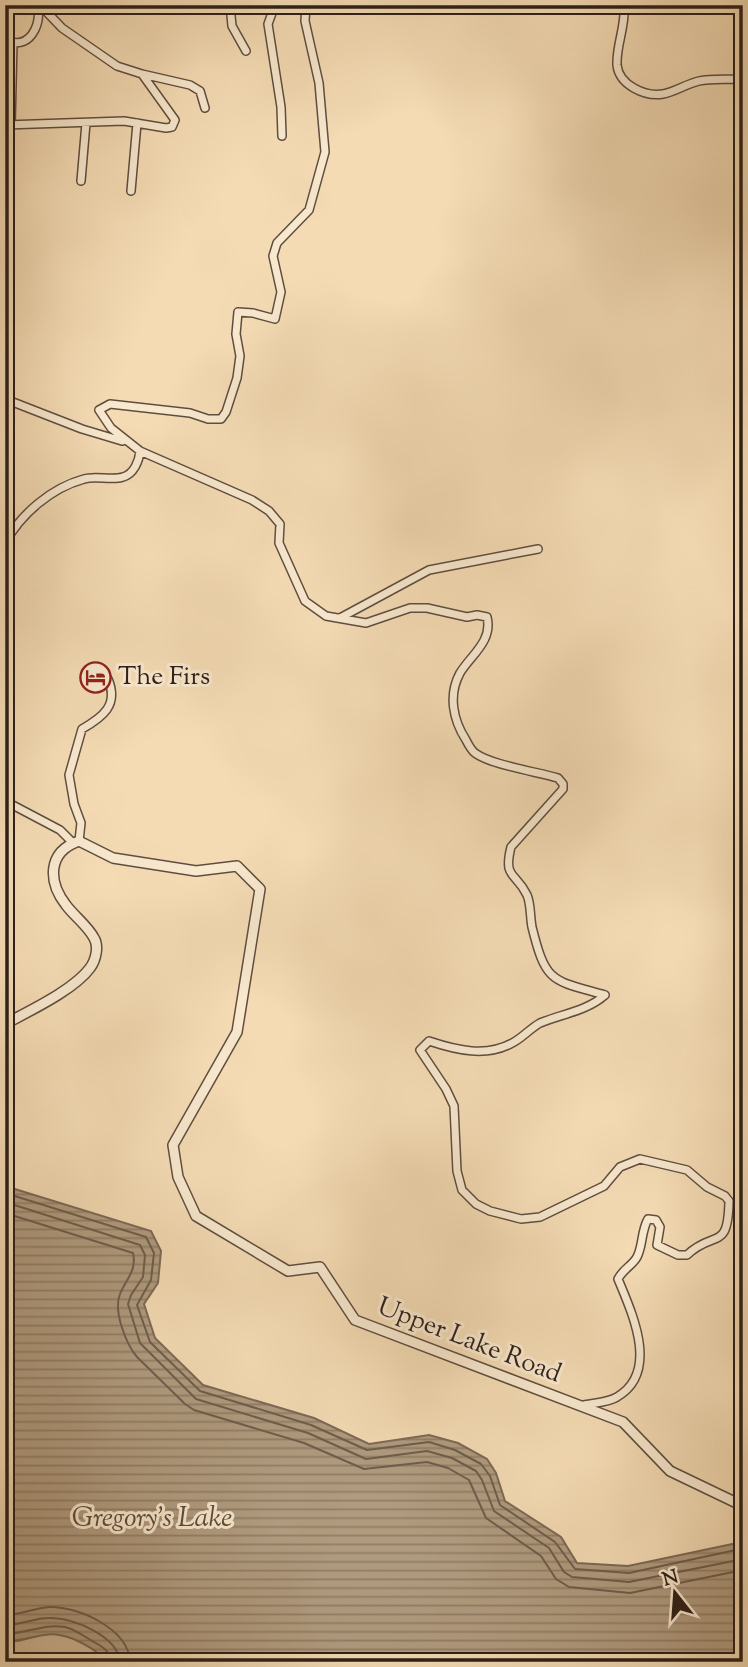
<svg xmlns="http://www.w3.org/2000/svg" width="748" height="1667" font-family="'Sorts Mill Goudy',serif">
  <defs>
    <pattern id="water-rules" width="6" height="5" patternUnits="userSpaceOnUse" patternTransform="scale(1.75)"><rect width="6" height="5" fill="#b09b7f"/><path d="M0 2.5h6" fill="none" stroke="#907e67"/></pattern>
  </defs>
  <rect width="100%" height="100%" fill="#f4dbb4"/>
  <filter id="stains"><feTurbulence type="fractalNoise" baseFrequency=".00286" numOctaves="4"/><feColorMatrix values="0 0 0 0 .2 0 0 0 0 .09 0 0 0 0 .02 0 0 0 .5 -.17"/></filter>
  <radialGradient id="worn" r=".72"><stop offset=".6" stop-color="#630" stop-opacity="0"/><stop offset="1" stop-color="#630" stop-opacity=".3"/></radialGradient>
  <path fill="#d2bb9a" stroke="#806d5a" stroke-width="2" d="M 49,1633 C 69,1634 93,1645 106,1662 L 5,1662 L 5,1641 L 18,1641 Z"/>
  <path fill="url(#water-rules)" stroke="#7c6956" stroke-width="2" d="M 5,1186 L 151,1231 L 161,1251 L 158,1283 L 144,1304 L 155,1338 L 203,1385 L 314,1418 L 369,1444 L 429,1435 L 458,1443 L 487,1459 L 496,1473 L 505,1501 L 561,1537 L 577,1563 L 628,1566 L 737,1543 L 743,1544 L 743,1662 L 106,1662 C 99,1652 91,1648 80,1642 C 46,1625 38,1641 5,1641 Z"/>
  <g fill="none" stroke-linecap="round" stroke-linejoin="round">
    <path stroke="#6e5d4c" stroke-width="2" d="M 5,1193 L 146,1237 L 154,1253 L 151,1280 L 137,1305 L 150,1342 L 200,1391 L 311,1425 L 367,1450 L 429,1442 L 455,1450 L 481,1464 L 490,1476 L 500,1505 L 555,1542 L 575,1569 L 629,1573 L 736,1550 L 743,1550
      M 5,1202 L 140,1245 L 145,1255 L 143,1277 L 131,1295 L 128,1304 L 140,1343 L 196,1399 L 308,1433 L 366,1459 L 427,1451 L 452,1458 L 476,1471 L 482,1480 L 494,1511 L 549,1548 L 564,1572 L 572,1577 L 629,1582 L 743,1559
      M 5,1213 L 133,1253 C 137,1271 126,1279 120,1294 C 113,1311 126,1344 137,1357 L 185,1404 L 194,1410 L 304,1443 L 364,1469 L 427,1462 L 448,1468 L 469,1480 L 486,1518 L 541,1556 L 556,1579 L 569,1587 L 630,1593 L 743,1570
      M 5,1615 C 20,1615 34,1608 49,1607 C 78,1606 129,1629 130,1662
      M 5,1625 C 21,1625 34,1618 49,1618 C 72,1617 118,1636 120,1662
      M 5,1634 C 25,1634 45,1623 65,1627 C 75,1629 85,1637 94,1642 C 103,1647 110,1651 111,1662"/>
    <defs>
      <path id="minor" d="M 230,5 L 232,26 L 246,51
        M 275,5 L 268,24 L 281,107 L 282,136
        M 535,5 L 545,5
        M 624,5 C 626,26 616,45 617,65 C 619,85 645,97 663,94 C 675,92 686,84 699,81 C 713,78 728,80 743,79
        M 5,40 C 30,51 41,26 38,5
        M 142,74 L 190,85 L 200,91 L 205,108
        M 5,125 L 124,121 L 166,128 L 172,127 L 175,120 L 142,74 L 117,66 L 62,28 L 40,5
        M 11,125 L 13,43
        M 81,181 L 86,123
        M 131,191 L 137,123
        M 5,399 L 82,429 L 122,441
        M 140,451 L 252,500 L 269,511 L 280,524 L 279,543 L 305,601 L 326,616 L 366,623 L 410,608 L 427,608 L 467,617 L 477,615 L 487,617 C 493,641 471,655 460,673 C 448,695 453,720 466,740 C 468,744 471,750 475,753 C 491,765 538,772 558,778 L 563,784 L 563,789 L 511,847 C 503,879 516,872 527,895 C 531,904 530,917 532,927 C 546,984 552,980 605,995
        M 5,543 C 21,514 51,488 84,479 C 96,475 111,481 123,477 C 134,474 139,461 140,451 L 111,428 L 99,410 L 110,404 L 190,413 L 208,419 L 221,419 L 226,412 L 237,378 L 240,356 L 236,334 L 238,312 L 253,313 L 275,319 L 281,292 L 273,256 L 277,243 L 309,210 L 325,152 L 319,83 L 305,21 L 306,5
        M 340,618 L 429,570 L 538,549
        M 5,801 L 60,830 L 73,843
        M 79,841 L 81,823 L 74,804 L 69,775 L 82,729 C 103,717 119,705 108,679
        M 580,1406 C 591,1403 608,1403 617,1397 C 660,1372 632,1313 618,1279 C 623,1269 633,1265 637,1257 C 643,1246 641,1231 648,1219 L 656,1220 L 660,1227 L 657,1245 L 678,1255 L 687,1255 C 714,1229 728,1253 729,1201 L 725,1196 L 707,1187 L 687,1170 L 640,1159 L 620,1167 L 604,1186 L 540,1217 L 521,1219 L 490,1211 L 476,1204 L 462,1190 L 457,1171 L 454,1106 L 446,1089 L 420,1050 L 429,1041 C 456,1050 487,1058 514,1042 C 523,1037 531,1028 540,1023 C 562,1014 587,1011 605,995"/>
      <path id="tertiary" d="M 5,1024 C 29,1011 74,990 90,968 C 96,960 99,946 94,938 C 88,926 74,916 66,905 C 48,882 47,852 79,841 L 113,858 L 196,871 L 237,866 L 260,889 L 237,1032 L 173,1145 L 178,1177 L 196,1216 L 288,1271 L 320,1267 L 355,1320 L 623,1422 L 670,1471 L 743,1506"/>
    </defs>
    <use href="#minor" stroke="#5f4e40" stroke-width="10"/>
    <use href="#tertiary" stroke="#5f4e40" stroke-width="12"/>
    <use href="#minor" stroke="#f8e8ce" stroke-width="7"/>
    <use href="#tertiary" stroke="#f8e8ce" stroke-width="9"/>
  </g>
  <defs>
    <symbol id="hotel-ring" viewBox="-11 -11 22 22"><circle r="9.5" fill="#f8e8ce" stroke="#8f2418" stroke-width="1.5"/><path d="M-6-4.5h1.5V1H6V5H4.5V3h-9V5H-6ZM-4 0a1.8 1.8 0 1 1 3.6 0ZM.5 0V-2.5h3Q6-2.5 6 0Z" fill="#8f2418"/></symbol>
  </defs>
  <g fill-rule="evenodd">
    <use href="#hotel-ring" x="78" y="660" width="35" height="35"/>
  </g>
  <g text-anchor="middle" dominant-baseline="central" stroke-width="6" stroke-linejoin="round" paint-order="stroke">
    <g font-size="26" fill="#2d1f19" stroke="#f8e8ce" text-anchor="start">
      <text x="118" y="677">The Firs</text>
    </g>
    <g font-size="26" fill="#2d1f19" stroke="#f8e8ce">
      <text transform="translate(469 1341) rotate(21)">Upper Lake Road</text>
    </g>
    <g font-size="28" font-style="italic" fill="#5b4a3d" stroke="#f8e8ce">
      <text x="152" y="1519">Gregory's Lake</text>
    </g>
  </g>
  <rect width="748" height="1667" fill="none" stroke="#f4dbb4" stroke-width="28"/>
  <rect x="7" y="7" width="734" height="1653" fill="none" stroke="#2d1f19" stroke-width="3.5"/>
  <rect x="14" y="14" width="720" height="1639" fill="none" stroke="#2d1f19" stroke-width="2"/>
  <g transform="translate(675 1593) rotate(343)" stroke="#f8e8ce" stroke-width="5" paint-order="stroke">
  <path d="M0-5L12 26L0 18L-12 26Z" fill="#2d1f19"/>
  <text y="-10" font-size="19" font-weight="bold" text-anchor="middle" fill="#2d1f19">N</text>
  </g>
  <rect width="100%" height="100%" filter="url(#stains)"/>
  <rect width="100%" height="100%" fill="url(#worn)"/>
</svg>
